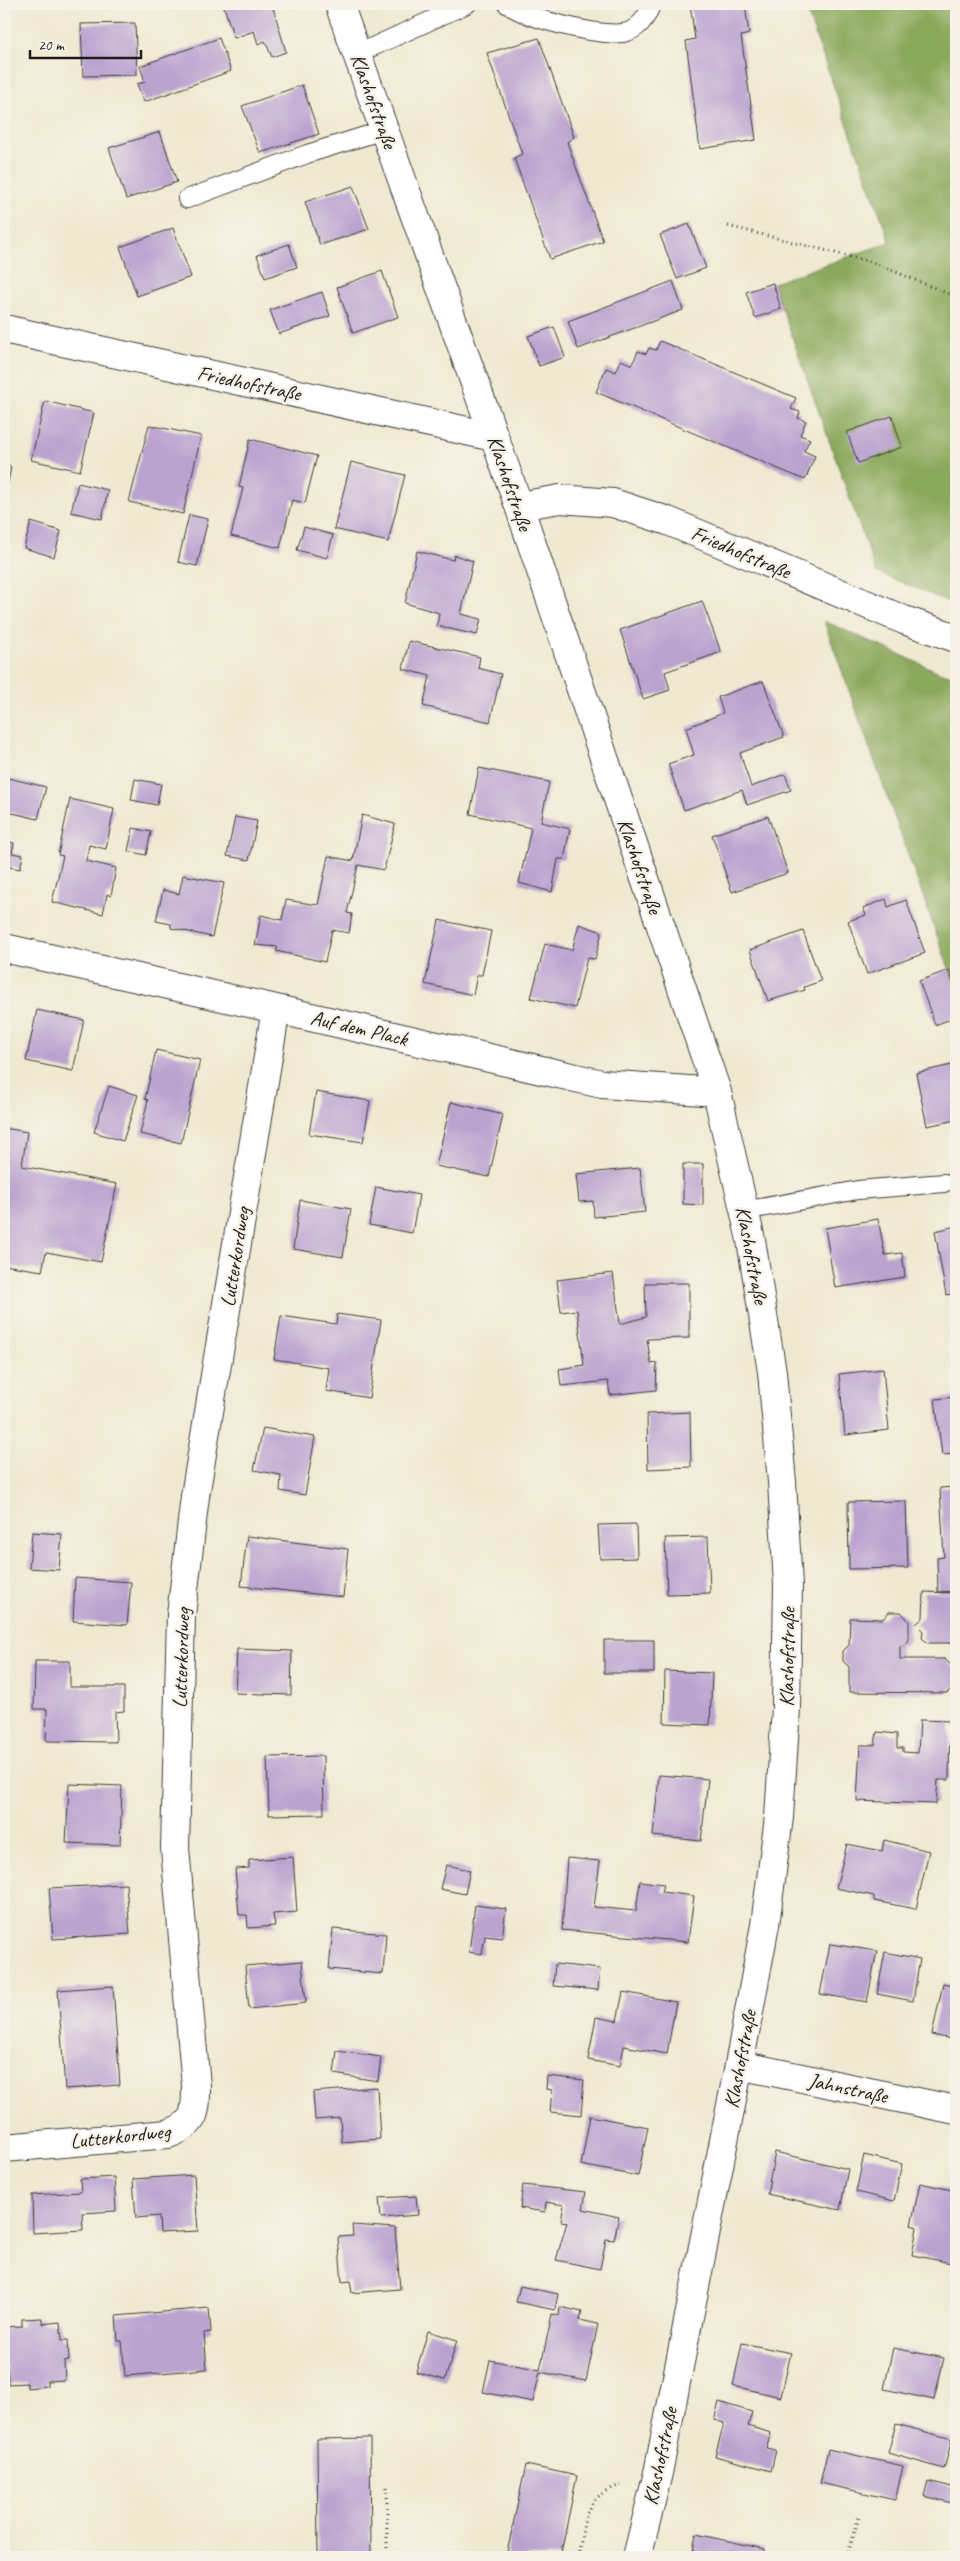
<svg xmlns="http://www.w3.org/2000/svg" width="960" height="2561" font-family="Caveat,sans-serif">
  <rect width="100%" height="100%" fill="#f7f3e8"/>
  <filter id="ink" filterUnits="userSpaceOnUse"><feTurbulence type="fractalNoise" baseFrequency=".02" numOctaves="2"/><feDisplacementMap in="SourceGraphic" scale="10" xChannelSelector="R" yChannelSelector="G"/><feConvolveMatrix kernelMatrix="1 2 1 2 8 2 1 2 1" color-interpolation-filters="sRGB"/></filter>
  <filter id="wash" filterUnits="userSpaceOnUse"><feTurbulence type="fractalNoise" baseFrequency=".0096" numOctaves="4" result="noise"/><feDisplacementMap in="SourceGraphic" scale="20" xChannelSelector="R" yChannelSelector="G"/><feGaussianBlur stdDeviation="1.12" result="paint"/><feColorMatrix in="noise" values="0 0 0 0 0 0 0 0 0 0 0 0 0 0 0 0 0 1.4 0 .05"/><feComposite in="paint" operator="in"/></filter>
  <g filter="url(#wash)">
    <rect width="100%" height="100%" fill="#f0e9d1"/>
    <path fill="#8ba95c" stroke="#54623c" d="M 804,4 L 956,4 L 956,605 L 876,572 L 773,283 L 890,242 Z
      M 824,621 L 939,672 L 956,677 L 956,988 Z"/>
    <g id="blocks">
      <path fill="#bba3d0" d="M 223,4 L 272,4 L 286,52 L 272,57 L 265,41 L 258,44 L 254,31 L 234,38 Z
        M 690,4 L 745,4 L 749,34 L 741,36 L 756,140 L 700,149 L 686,41 L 695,39 Z
        M 135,23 L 137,75 L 83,76 L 81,24 Z
        M 219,38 L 231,71 L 144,102 L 137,84 L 145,82 L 140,66 Z
        M 539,38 L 574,137 L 567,142 L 603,241 L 550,259 L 514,158 L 522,154 L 487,53 Z
        M 302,85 L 319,134 L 260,153 L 242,106 Z
        M 160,132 L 177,182 L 126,199 L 109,148 Z
        M 353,186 L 369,229 L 320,245 L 305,202 Z
        M 689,224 L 706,268 L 677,279 L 660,235 Z
        M 173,228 L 191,277 L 137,296 L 120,247 Z
        M 289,244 L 297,267 L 265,278 L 257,255 Z
        M 382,271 L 398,317 L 353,333 L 337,287 Z
        M 673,281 L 683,310 L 578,349 L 568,321 Z
        M 773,283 L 781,309 L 755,318 L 746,292 Z
        M 322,292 L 330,316 L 279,334 L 270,310 Z
        M 554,327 L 565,357 L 539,366 L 528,336 Z
        M 660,341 L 796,398 L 791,409 L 800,412 L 798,418 L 806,421 L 800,435 L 810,439 L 804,451 L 815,456 L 805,480 L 596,392 L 606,368 L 616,372 L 621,360 L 632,365 L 638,351 L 646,354 L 649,348 L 656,350 Z
        M 4,384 L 8,385 L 5,401 L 4,401 Z
        M 45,401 L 94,413 L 80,471 L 31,460 Z
        M 892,416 L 902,447 L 858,463 L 847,432 Z
        M 149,425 L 201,436 L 183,514 L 129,502 Z
        M 250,439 L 317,456 L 305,503 L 292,500 L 280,548 L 231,536 L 243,488 L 239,487 Z
        M 351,462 L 405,475 L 388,542 L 334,529 Z
        M 4,465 L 11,467 L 5,498 L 4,498 Z
        M 78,483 L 108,490 L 102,519 L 71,512 Z
        M 189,515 L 208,519 L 197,566 L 178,562 Z
        M 31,522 L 61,531 L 54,557 L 24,548 Z
        M 304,527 L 333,535 L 327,558 L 297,550 Z
        M 417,551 L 453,560 L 454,555 L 473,561 L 461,614 L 481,619 L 477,635 L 437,626 L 439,613 L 405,603 Z
        M 702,601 L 721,652 L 665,672 L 670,690 L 643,699 L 620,630 Z
        M 409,641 L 480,657 L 478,668 L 501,674 L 490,722 L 423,706 L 430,676 L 403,669 Z
        M 763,681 L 784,737 L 740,753 L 751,787 L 785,774 L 791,790 L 747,805 L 742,790 L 684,810 L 668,764 L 694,755 L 686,728 L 723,713 L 718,697 Z
        M 479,768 L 549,782 L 541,822 L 570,829 L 564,859 L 558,859 L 552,892 L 519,883 L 531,828 L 470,814 Z
        M 4,777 L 46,787 L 38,819 L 4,811 Z
        M 135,779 L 161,784 L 157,805 L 131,800 Z
        M 70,799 L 114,809 L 106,849 L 89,845 L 86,861 L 116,868 L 111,896 L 107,894 L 103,914 L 52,902 L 63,856 L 58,855 Z
        M 362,815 L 395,824 L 384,870 L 358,865 L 347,913 L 352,914 L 349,933 L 332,930 L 325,962 L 276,951 L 278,947 L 255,945 L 261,915 L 282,920 L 286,900 L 318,905 L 328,856 L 353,861 Z
        M 768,816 L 788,873 L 732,892 L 712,835 Z
        M 235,817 L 257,821 L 249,860 L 227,856 Z
        M 133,828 L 151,832 L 146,855 L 128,851 Z
        M 4,841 L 14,843 L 12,853 L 23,855 L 20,869 L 9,867 L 4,885 Z
        M 183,875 L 224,883 L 212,937 L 171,928 L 171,924 L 156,921 L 163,890 L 179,894 Z
        M 886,899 L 888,907 L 906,900 L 925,953 L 867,974 L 848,921 L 866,915 L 863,908 Z
        M 439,920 L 491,931 L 482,975 L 477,975 L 473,995 L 425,984 Z
        M 579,924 L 602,932 L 595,959 L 587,958 L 575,1008 L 531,998 L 545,944 L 572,950 Z
        M 803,931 L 821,981 L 804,987 L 805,990 L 768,1001 L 750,950 Z
        M 949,970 L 956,990 L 956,1017 L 935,1025 L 919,981 Z
        M 37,1010 L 84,1020 L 73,1071 L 26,1061 Z
        M 156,1050 L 200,1060 L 181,1143 L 140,1134 L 148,1100 L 145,1099 Z
        M 956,1064 L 956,1120 L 927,1126 L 916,1073 Z
        M 109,1086 L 138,1095 L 123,1141 L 94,1132 Z
        M 316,1092 L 370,1101 L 363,1142 L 309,1134 Z
        M 451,1102 L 503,1115 L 489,1177 L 436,1166 Z
        M 4,1128 L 27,1132 L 22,1166 L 117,1184 L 101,1262 L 46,1252 L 42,1271 L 4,1265 Z
        M 683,1164 L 703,1164 L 703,1205 L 683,1204 Z
        M 640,1168 L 645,1212 L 594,1217 L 593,1201 L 579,1202 L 576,1174 Z
        M 376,1187 L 419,1195 L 412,1233 L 369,1225 Z
        M 300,1200 L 351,1209 L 343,1257 L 293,1249 Z
        M 878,1219 L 885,1255 L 902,1253 L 905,1277 L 835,1288 L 825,1228 Z
        M 956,1226 L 956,1293 L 946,1295 L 935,1231 Z
        M 613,1273 L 620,1324 L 646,1317 L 645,1283 L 689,1283 L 689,1338 L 647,1339 L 651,1364 L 657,1363 L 656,1390 L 610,1395 L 608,1381 L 561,1386 L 559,1369 L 584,1365 L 577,1310 L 561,1312 L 557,1280 Z
        M 337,1314 L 381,1320 L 369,1398 L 326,1391 L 329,1368 L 274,1359 L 281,1316 L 336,1324 Z
        M 883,1369 L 889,1430 L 845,1435 L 839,1374 Z
        M 956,1397 L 956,1454 L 942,1455 L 935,1399 Z
        M 690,1412 L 691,1467 L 648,1469 L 647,1414 Z
        M 263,1428 L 315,1437 L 305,1495 L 280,1491 L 281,1475 L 254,1470 Z
        M 956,1487 L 956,1591 L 938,1592 L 937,1558 L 944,1557 L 940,1488 Z
        M 906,1501 L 908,1568 L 849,1569 L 848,1502 Z
        M 636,1524 L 637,1558 L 600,1559 L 598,1525 Z
        M 32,1532 L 62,1534 L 59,1570 L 29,1568 Z
        M 247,1536 L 348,1549 L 343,1597 L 241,1586 Z
        M 708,1537 L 710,1593 L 667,1594 L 665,1538 Z
        M 75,1578 L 131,1582 L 127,1625 L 73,1621 Z
        M 924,1592 L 956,1593 L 956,1643 L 928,1643 L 922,1638 L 923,1631 L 916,1624 L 923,1618 Z
        M 889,1612 L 901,1612 L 909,1621 L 909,1640 L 905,1645 L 900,1646 L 900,1659 L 945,1659 L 956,1670 L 956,1685 L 947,1693 L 849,1692 L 849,1667 L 843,1661 L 843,1651 L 849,1645 L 850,1618 L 883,1619 Z
        M 604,1640 L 654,1640 L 654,1673 L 604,1673 Z
        M 237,1649 L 292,1651 L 291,1695 L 235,1693 Z
        M 35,1661 L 70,1661 L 70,1687 L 124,1687 L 124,1711 L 115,1712 L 116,1742 L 46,1741 L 47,1709 L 34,1709 Z
        M 665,1671 L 712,1673 L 710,1725 L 664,1723 Z
        M 920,1720 L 950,1721 L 949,1780 L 938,1780 L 936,1804 L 857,1801 L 860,1745 L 875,1745 L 877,1732 L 897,1734 L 897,1748 L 903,1748 L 903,1752 L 918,1753 Z
        M 323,1756 L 324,1814 L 269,1815 L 267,1757 Z
        M 659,1775 L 708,1779 L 701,1841 L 653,1836 Z
        M 69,1784 L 122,1786 L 120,1845 L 66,1843 Z
        M 884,1840 L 929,1851 L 916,1909 L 874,1901 L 874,1896 L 836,1888 L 847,1844 L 882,1851 Z
        M 293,1857 L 297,1912 L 273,1914 L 275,1926 L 248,1928 L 247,1915 L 239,1915 L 235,1869 L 249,1868 L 249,1860 Z
        M 567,1858 L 600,1861 L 594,1907 L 636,1911 L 640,1881 L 664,1884 L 662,1892 L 694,1896 L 688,1942 L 562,1930 Z
        M 446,1865 L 470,1870 L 465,1894 L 440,1889 Z
        M 126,1884 L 130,1934 L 53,1939 L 49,1888 Z
        M 475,1905 L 506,1909 L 502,1938 L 485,1936 L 482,1954 L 469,1952 Z
        M 333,1929 L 386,1934 L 383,1974 L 329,1969 Z
        M 830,1944 L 877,1951 L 867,2002 L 820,1994 Z
        M 885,1952 L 920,1959 L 913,2001 L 877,1994 Z
        M 302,1961 L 306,2003 L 249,2009 L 245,1966 Z
        M 555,1964 L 600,1969 L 598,1990 L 553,1986 Z
        M 943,1983 L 956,1986 L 956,2040 L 932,2035 Z
        M 113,1986 L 120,2085 L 65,2089 L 58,1990 Z
        M 623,1992 L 676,2002 L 667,2054 L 624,2046 L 620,2066 L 588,2060 L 596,2017 L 617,2021 Z
        M 337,2051 L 381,2057 L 378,2081 L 334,2074 Z
        M 547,2076 L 584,2080 L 581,2115 L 550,2112 L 552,2090 L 546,2089 Z
        M 377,2087 L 380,2139 L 342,2142 L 340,2118 L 315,2120 L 313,2092 Z
        M 590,2116 L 648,2127 L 638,2176 L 581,2165 Z
        M 775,2152 L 848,2169 L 840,2210 L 767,2194 Z
        M 864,2155 L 902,2164 L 894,2201 L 856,2192 Z
        M 194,2175 L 198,2231 L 160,2233 L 159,2216 L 136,2218 L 133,2179 Z
        M 114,2177 L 116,2211 L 82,2213 L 83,2230 L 33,2233 L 32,2195 L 81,2192 L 80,2179 Z
        M 920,2183 L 956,2191 L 956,2264 L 912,2255 L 917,2227 L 911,2225 Z
        M 523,2185 L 586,2192 L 583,2209 L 619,2217 L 614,2240 L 606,2239 L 600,2269 L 556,2260 L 567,2222 L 561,2221 L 564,2205 L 546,2202 L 545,2212 L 520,2208 Z
        M 416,2196 L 418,2215 L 381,2218 L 379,2198 Z
        M 352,2225 L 395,2228 L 400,2289 L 352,2293 L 350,2281 L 342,2282 L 338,2237 L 353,2236 Z
        M 520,2286 L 558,2294 L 555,2310 L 516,2302 Z
        M 560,2307 L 582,2312 L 580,2320 L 598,2324 L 586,2381 L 540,2372 L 533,2402 L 483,2392 L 490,2360 L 540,2370 L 552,2314 L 559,2316 Z
        M 209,2308 L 211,2332 L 204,2333 L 207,2369 L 125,2376 L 122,2341 L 118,2341 L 116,2316 Z
        M 42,2318 L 42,2324 L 60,2322 L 62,2340 L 68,2340 L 69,2360 L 64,2361 L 65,2380 L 47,2381 L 47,2386 L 27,2388 L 27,2383 L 8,2384 L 7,2365 L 4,2365 L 4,2327 L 22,2326 L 22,2319 Z
        M 428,2331 L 457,2340 L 445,2380 L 416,2372 Z
        M 742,2343 L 791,2353 L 781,2397 L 733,2386 Z
        M 893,2348 L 944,2358 L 934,2400 L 884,2389 Z
        M 719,2402 L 752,2412 L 748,2426 L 771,2433 L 766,2448 L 776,2450 L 771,2471 L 715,2456 L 724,2423 L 714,2420 Z
        M 896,2424 L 952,2439 L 944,2469 L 888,2453 Z
        M 370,2438 L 371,2557 L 318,2557 L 317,2439 Z
        M 828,2449 L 903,2466 L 895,2500 L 820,2483 Z
        M 526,2465 L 577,2476 L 560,2557 L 506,2557 Z
        M 928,2481 L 956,2488 L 956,2504 L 924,2496 Z
        M 696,2534 L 765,2549 L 763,2557 L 692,2557 Z"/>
    </g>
  </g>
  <g filter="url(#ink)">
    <use href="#blocks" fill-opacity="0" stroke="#3c3b37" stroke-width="1"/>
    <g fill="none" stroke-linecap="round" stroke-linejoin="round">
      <defs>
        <path id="lane" d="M 507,4 C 528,19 597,36 623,33 C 637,31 648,17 651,4
          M 357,54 L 467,4
          M 187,199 L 307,154 L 384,130
          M 744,1211 L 858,1190 L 944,1183"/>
        <path id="street" d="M 339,4 L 519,506 L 717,1092 L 751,1240 L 772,1372 L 782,1482 L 788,1585 L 786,1708 L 779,1817 L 765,1925 L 739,2065 L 658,2473 L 637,2557
          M 4,329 L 494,437
          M 519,506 L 560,499 L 613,503 L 668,521 L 904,620 L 956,638
          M 4,948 L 276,1009 L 602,1084 L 717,1092
          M 739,2065 L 956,2110
          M 4,2148 L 168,2134 C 196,2124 196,2113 196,2086 L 175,1848 L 181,1615 L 195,1496 L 276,1009"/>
      </defs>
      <use href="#lane" stroke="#3c3b37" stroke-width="20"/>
      <use href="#street" stroke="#3c3b37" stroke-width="30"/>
      <path stroke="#3c3b37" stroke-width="3" stroke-dasharray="1 4" stroke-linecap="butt" d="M 728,226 L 872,262 L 956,297
        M 387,2487 L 387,2557
        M 578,2557 C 586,2520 581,2498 621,2485
        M 847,2557 L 859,2517"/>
      <use href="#lane" stroke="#fff" stroke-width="18"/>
      <use href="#street" stroke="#fff" stroke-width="28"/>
    </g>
  </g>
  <g text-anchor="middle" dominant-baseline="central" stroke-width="5" stroke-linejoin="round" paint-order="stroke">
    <g font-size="21" fill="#1c1c1c" stroke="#f7f3e8">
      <text transform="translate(374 101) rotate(70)">Klashofstraße</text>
      <text transform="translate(249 383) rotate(12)">Friedhofstraße</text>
      <text transform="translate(510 483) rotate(71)">Klashofstraße</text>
      <text transform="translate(741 552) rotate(23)">Friedhofstraße</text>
      <text transform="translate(640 866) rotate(71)">Klashofstraße</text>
      <text transform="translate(359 1028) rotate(13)">Auf dem Plack</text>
      <text transform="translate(752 1255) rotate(79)">Klashofstraße</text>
      <text transform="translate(235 1257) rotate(-81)">Lutterkordweg</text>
      <text transform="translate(787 1657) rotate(-89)">Klashofstraße</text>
      <text transform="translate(181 1658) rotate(-88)">Lutterkordweg</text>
      <text transform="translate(740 2059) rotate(-79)">Klashofstraße</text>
      <text transform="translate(848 2088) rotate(12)">Jahnstraße</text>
      <text transform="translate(120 2136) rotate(-6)">Lutterkordweg</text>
      <text transform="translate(660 2456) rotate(-78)">Klashofstraße</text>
    </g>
  </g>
  <rect width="960" height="2561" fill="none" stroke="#f7f3e8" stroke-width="20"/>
  <path d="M30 50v8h111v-8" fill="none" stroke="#1c1c1c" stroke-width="2.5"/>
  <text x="38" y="50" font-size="15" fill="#1c1c1c" stroke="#f7f3e8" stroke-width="4" paint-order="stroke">20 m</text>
</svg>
